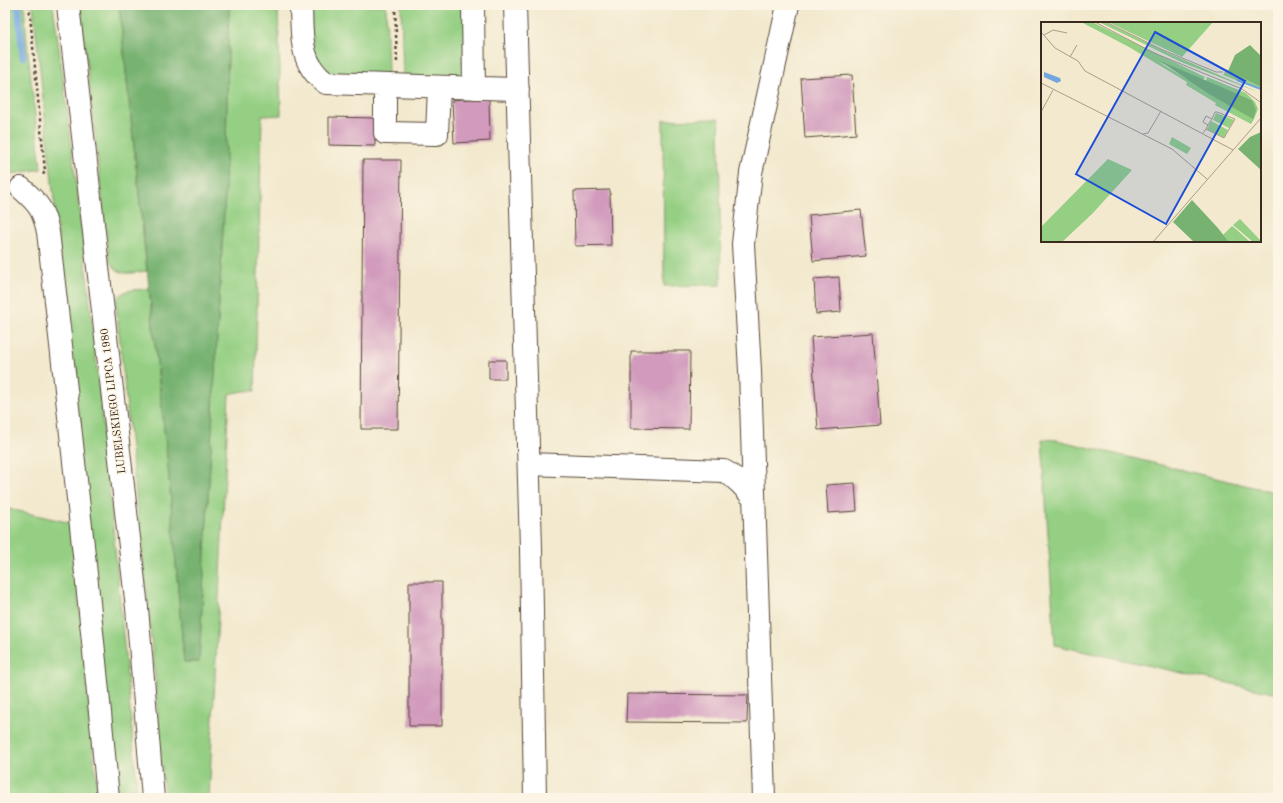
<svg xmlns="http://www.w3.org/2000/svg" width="1283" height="803" font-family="'Old Standard TT',serif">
  <rect width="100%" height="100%" fill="#fcf5e5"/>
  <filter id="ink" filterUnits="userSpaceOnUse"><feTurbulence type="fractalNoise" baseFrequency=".025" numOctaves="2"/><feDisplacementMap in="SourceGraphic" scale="8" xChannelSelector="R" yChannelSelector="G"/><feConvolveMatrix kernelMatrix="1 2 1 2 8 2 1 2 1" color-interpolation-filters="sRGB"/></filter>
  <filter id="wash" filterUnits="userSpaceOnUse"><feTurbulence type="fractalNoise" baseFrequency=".012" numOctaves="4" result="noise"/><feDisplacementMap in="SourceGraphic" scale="16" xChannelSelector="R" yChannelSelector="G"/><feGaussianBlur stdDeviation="0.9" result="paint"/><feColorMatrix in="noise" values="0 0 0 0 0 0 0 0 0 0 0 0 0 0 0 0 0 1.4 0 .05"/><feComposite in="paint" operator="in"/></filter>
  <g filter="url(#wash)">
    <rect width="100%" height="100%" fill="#f2e9ce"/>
    <path fill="#94cf83" stroke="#687c50" d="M 5,5 L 24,5 L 27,43 L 41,169 L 5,175 Z
      M 33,5 L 53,5 C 90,268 114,533 138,798 L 113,798 L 61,265 Z
      M 80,5 L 119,5 L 147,271 C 129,273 118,278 109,259 Z
      M 229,5 L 278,5 L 281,115 L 262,116 L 255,391 C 246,390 238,392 229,394 L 209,798 L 164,798 L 155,676 L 116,304 C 119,288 135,290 149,289 L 168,466 L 184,662 L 199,662 L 225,194 Z
      M 309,5 L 386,5 L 388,75 L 331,74 L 323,68 L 314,56 Z
      M 401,5 L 468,5 L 468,77 L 403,77 Z
      M 719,119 L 721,285 L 664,286 L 663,120 Z
      M 1042,439 L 1057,440 L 1278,493 L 1278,694 L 1055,645 Z
      M 5,508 L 71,523 L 98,798 L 5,798 Z"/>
    <path fill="#77b271" stroke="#596e48" d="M 119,5 L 229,5 L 225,194 L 199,662 L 184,662 L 168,466 Z"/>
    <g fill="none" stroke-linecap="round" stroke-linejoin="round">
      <path stroke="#72a6de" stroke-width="7" d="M 18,5 L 23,57"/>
    </g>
    <g id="blocks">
      <path fill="#d29bbd" d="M 852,75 L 856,134 L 805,138 L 801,78 Z
        M 489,98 L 490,141 L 454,143 L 452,100 Z
        M 329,117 L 375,118 L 375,146 L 329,145 Z
        M 363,160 L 401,160 L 398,429 L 361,429 Z
        M 610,190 L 611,245 L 575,246 L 574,191 Z
        M 861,210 L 866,256 L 813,261 L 809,215 Z
        M 839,277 L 841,312 L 816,314 L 814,279 Z
        M 873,333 L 880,425 L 818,430 L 811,337 Z
        M 631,351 L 690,351 L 689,429 L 631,428 Z
        M 489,360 L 506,360 L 506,379 L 489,379 Z
        M 855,483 L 857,511 L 828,513 L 826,485 Z
        M 409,582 L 442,582 L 442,726 L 409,726 Z
        M 627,694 L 748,695 L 747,723 L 626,722 Z"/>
    </g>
  </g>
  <g filter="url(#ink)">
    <use href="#blocks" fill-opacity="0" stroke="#564738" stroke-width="1"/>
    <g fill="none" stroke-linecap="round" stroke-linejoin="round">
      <defs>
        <path id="minor" d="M 301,5 C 302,34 299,64 326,83 L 518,89
          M 473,5 L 474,88
          M 515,5 L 531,548 L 535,798
          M 385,85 L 385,133 L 437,134 L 439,87
          M 21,188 C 39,204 43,209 48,232 C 70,421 91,609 108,798
          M 529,464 L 724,471 C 737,478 745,488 754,499
          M 764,798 L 750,371 L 743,244 L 751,173 L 788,5"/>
        <path id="major" d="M 68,5 L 137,608 L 153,798"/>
      </defs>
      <use href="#minor" stroke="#564738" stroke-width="24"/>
      <use href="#major" stroke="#564738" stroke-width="24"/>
      <path stroke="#564738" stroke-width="2.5" stroke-dasharray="3 3" stroke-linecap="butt" d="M 29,5 L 45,171 L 42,177
        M 395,5 L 397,63"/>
      <use href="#minor" stroke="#fff" stroke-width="22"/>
      <use href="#major" stroke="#fff" stroke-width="22"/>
    </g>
  </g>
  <g text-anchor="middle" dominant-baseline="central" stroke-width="3" stroke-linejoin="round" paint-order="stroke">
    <g font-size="11" fill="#3b2a1e" stroke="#fcf5e5">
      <text transform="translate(114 401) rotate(-97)">LUBELSKIEGO LIPCA 1980</text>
    </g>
  </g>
  <g transform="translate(1041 22)">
    <rect width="220" height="220" fill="#f2e9ce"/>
    <path d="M 40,0 L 51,0 L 164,55 L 162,58 L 118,40 L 211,96 L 211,78 L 165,59 L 166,55 L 205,71 L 214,80 L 217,87 L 213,97 L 210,102 L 174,83 L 175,81 L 145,63 L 146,60 L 88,25 ZM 58,0 L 64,0 L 125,30 L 217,70 L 140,40 ZM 67,0 L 172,0 L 141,35 ZM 185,48 L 220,65 L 220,68 L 182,53 ZM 175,91 L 193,98 L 188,106 L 172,98 ZM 170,99 L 187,108 L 183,116 L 166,107 ZM 131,115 L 150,126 L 146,132 L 128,122 ZM 67,137 L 91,148 L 51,192 L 21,220 L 0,220 L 0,205 ZM 199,197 L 220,219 L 220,220 L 212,220 L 192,203 ZM 191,204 L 196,208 L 209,220 L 188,220 L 182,213 Z" fill="#94cf83"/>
    <path d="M 209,23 L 220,34 L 220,65 L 187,49 L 194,33 ZM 119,39 L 211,78 L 215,88 L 212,97 L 168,72 ZM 220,110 L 220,148 L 197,127 L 209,115 ZM 151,178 L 176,205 L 188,220 L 153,220 L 132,200 Z" fill="#77b271"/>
    <path d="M 3,50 L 19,56 L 20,59 L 16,61 L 3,55 Z" fill="#72a6de"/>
    <path fill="none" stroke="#72a6de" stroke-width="2" d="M 196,58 L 220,67"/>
    <path fill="none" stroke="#a99d88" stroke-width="1" d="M 54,0 L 113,31 L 201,67 L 219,80M 65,0 L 122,28 L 175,50 L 182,50M 0,10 L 14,26 L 37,39 L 44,49 L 192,128M 3,13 L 12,8 L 26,11M 29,35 L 36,23M 0,61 L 131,127 L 166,157M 0,90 L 12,68M 167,103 L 162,100 L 165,94 L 171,97M 162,111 L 165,107 L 167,103 L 171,97 L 174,90 L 176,90 L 194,97 L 183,116 L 165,107M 102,112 L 107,111 L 120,89M 112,220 L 220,96"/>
    <path fill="#1d4ed8" fill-opacity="0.15" stroke="#1d4ed8" stroke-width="2" d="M 114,10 L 204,59 L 125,202 L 35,152 Z"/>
    <rect width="220" height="220" fill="none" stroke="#3b2a1e" stroke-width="2"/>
  </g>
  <rect width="1283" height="803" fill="none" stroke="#fcf5e5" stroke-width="20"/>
</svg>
